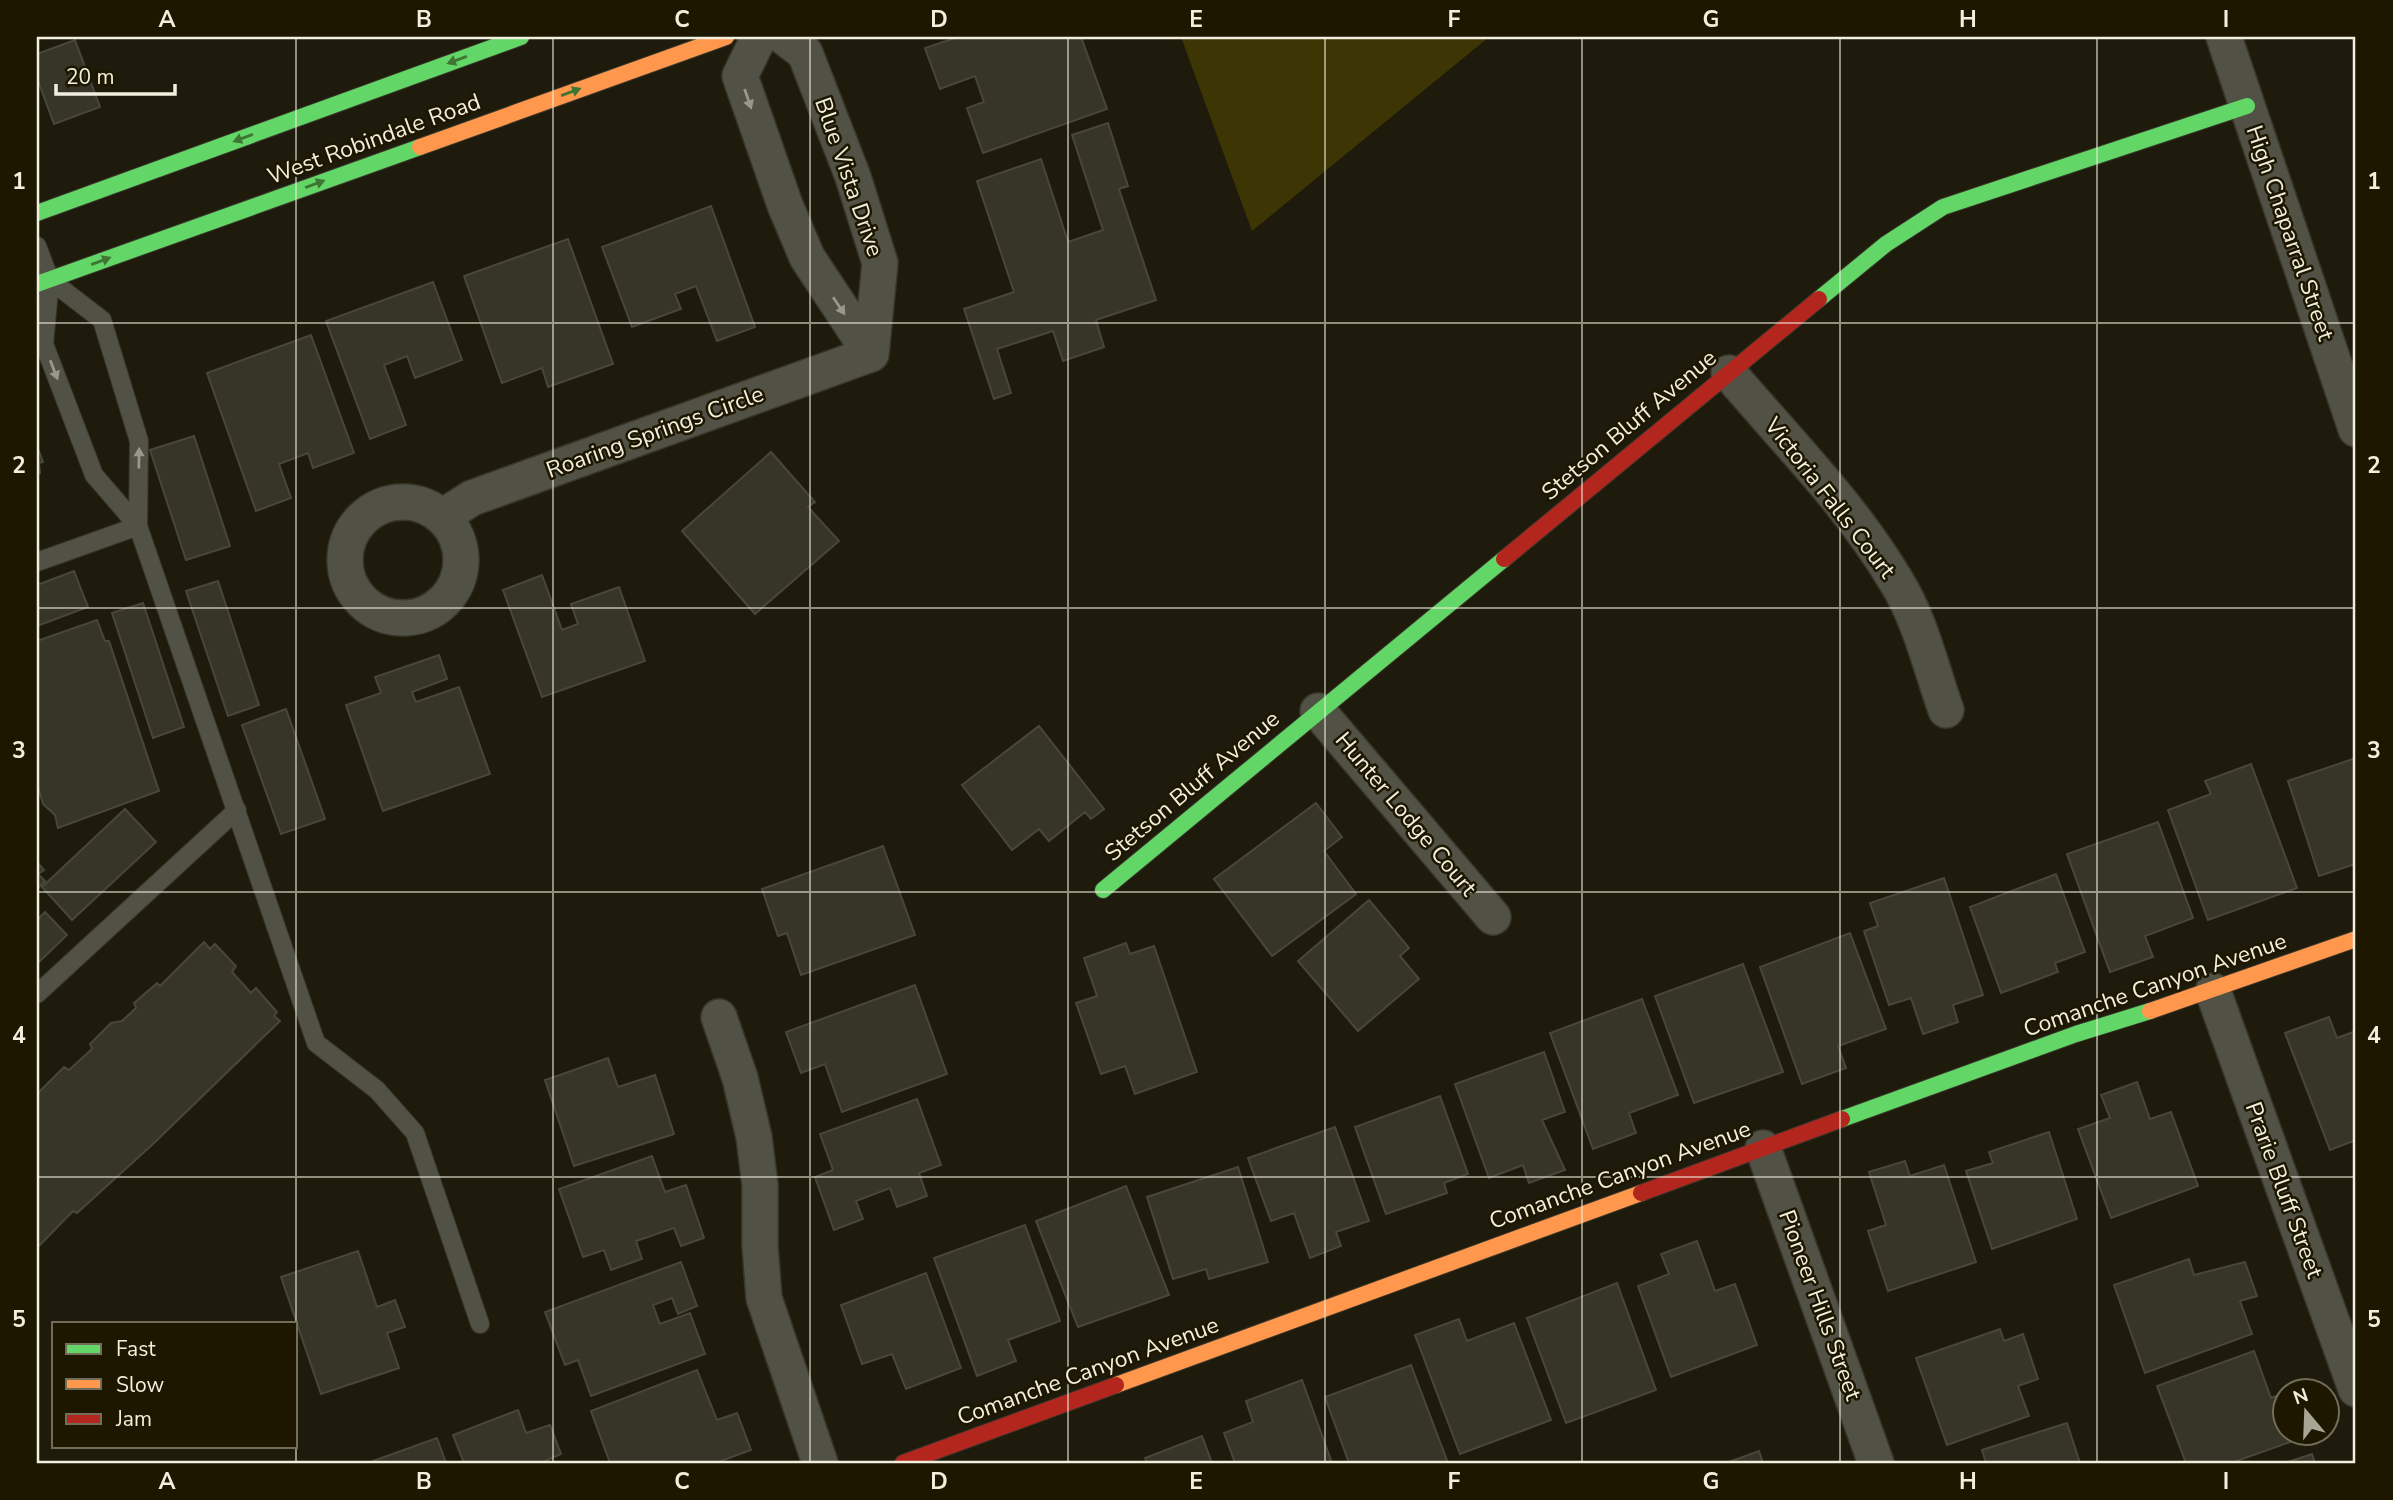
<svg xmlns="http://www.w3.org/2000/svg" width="2393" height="1500" font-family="'Nunito Sans',sans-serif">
  <rect width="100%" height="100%" fill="#1e1b0c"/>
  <path fill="#3d3503" d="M 1181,37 L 1489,37 L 1252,231 Z"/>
  <path fill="#373528" stroke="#49463a" stroke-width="2" d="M 958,37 L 1081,37 L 1107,109 L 983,153 L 967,108 L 984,102 L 975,76 L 940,89 L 925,48 Z
    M 75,40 L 100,107 L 54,124 L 37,78 L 37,54 Z
    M 1108,123 L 1128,186 L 1119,189 L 1156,300 L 1096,320 L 1104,347 L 1063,361 L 1053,331 L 997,349 L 1011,393 L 994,399 L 964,309 L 1014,292 L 977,181 L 1041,159 L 1068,242 L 1103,230 L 1072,135 Z
    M 711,206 L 755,327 L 717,341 L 696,286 L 675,294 L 681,309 L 632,327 L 602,247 Z
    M 568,239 L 613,364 L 548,387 L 542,368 L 502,383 L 464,276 Z
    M 433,282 L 462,360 L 415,378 L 407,356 L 384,365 L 406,425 L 370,439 L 326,321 Z
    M 311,335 L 354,453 L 313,468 L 308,453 L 279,464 L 291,498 L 256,511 L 207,373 Z
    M 194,436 L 230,546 L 186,560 L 150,450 Z
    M 37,446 L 43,462 L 39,463 L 40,473 L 37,474 Z
    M 771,452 L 815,502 L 808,507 L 839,541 L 755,614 L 682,531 Z
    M 74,571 L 88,607 L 37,626 L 37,585 Z
    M 542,575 L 562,630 L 578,624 L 571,604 L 619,587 L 645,661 L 542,697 L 503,590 Z
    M 218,581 L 259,705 L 228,716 L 186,591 Z
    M 143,603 L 184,727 L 153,738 L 112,613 Z
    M 97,620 L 105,641 L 109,641 L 159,791 L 58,828 L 55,815 L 43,804 L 37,783 L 37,641 Z
    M 439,655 L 447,679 L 412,692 L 416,702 L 459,687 L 490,774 L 383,811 L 346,705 L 381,693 L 375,677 Z
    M 286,709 L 325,819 L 281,834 L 242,725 Z
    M 1039,726 L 1104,809 L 1091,819 L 1085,812 L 1049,841 L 1039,829 L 1012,850 L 962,785 Z
    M 2356,758 L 2356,869 L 2355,864 L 2319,876 L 2288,781 Z
    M 2251,764 L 2297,888 L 2208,920 L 2168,810 L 2211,794 L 2205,781 Z
    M 1316,803 L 1342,837 L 1324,851 L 1356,894 L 1272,956 L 1214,879 Z
    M 125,809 L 156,842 L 72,920 L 42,887 Z
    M 2158,822 L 2193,918 L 2145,936 L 2153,957 L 2110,972 L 2067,854 Z
    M 883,846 L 915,935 L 801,975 L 787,933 L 778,936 L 762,889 Z
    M 37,862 L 44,870 L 38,874 L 45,881 L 37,889 Z
    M 2056,874 L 2085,952 L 2055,963 L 2058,972 L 2001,993 L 1970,907 Z
    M 1944,878 L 1983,995 L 1953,1005 L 1958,1022 L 1923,1034 L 1911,998 L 1889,1005 L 1864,931 L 1878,926 L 1870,903 Z
    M 1369,900 L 1409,948 L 1400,956 L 1419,979 L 1358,1031 L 1298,961 Z
    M 45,912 L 67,935 L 37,964 L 37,920 Z
    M 1850,933 L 1886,1029 L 1838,1046 L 1846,1068 L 1802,1084 L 1760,967 Z
    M 204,942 L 210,949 L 215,944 L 236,966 L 232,972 L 251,993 L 256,988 L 277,1012 L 274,1016 L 280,1021 L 153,1144 L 77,1213 L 73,1211 L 37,1248 L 38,1093 L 64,1067 L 69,1070 L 92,1049 L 90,1044 L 111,1023 L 122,1021 L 136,1008 L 134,1003 L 157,983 L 160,986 Z
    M 1126,943 L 1130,954 L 1154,946 L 1197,1072 L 1135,1094 L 1125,1066 L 1101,1074 L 1076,1003 L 1097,996 L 1084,958 Z
    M 1743,964 L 1783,1072 L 1694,1103 L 1655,996 Z
    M 915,985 L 947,1074 L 842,1112 L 825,1064 L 801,1073 L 786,1032 Z
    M 1642,999 L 1678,1095 L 1629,1113 L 1636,1133 L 1593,1149 L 1550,1033 Z
    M 2329,1017 L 2337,1038 L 2356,1031 L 2356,1140 L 2330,1150 L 2285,1033 Z
    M 1544,1052 L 1565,1112 L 1542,1120 L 1565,1170 L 1529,1183 L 1523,1165 L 1489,1178 L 1455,1084 Z
    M 608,1058 L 618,1087 L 655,1075 L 674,1134 L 574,1166 L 545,1080 Z
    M 2137,1082 L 2150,1119 L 2171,1112 L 2198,1186 L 2111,1218 L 2078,1129 L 2110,1118 L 2101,1095 Z
    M 1440,1096 L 1468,1174 L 1444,1183 L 1447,1193 L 1386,1214 L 1355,1127 Z
    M 917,1099 L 941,1165 L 919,1173 L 927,1196 L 897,1207 L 890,1188 L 856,1201 L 863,1219 L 834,1230 L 815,1177 L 833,1170 L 820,1134 Z
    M 1335,1127 L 1369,1221 L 1336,1232 L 1341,1246 L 1310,1258 L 1294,1213 L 1271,1221 L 1248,1158 Z
    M 2049,1132 L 2077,1219 L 1992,1249 L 1966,1171 L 1993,1163 L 1989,1152 Z
    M 652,1156 L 665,1192 L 686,1185 L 704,1238 L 681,1246 L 674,1228 L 636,1241 L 642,1259 L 611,1270 L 604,1250 L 583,1257 L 559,1189 Z
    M 1905,1161 L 1910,1176 L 1944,1165 L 1976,1262 L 1888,1291 L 1868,1231 L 1886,1225 L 1869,1172 Z
    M 1238,1167 L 1268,1262 L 1209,1279 L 1206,1269 L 1173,1279 L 1147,1197 Z
    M 1126,1186 L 1169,1295 L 1078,1327 L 1036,1221 Z
    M 1025,1225 L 1060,1321 L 1008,1340 L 1016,1361 L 977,1376 L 934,1258 Z
    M 1697,1241 L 1715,1291 L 1735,1284 L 1757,1345 L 1671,1377 L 1638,1286 L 1669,1274 L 1661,1254 Z
    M 358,1251 L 377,1307 L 395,1300 L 405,1327 L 387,1333 L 399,1368 L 321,1394 L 281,1277 Z
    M 2189,1259 L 2194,1275 L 2245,1262 L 2257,1296 L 2240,1301 L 2252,1334 L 2145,1373 L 2114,1285 Z
    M 681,1262 L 697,1306 L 678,1314 L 672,1298 L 653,1305 L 660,1324 L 690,1313 L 705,1354 L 591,1396 L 578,1360 L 565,1365 L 545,1312 Z
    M 926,1273 L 961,1368 L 906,1389 L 892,1354 L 862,1364 L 841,1305 Z
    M 1617,1283 L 1656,1390 L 1566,1423 L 1527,1318 Z
    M 1459,1319 L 1467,1341 L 1514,1323 L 1551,1420 L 1460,1454 L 1415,1335 Z
    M 2000,1329 L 2004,1341 L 2023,1334 L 2038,1379 L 2018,1386 L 2029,1416 L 1947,1445 L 1916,1358 Z
    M 2254,1351 L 2271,1398 L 2284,1393 L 2284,1434 L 2307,1436 L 2231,1463 L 2186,1463 L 2157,1386 Z
    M 1411,1365 L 1448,1463 L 1349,1463 L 1325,1397 Z
    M 697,1370 L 717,1420 L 737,1413 L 751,1450 L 716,1463 L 610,1463 L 591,1411 Z
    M 1302,1380 L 1332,1463 L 1235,1463 L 1224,1433 L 1253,1422 L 1246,1401 Z
    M 518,1410 L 526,1433 L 550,1425 L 561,1454 L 541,1463 L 464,1463 L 453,1435 Z
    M 2067,1423 L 2080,1463 L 1986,1463 L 1982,1450 Z
    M 1202,1436 L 1212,1463 L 1147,1463 L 1145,1458 Z
    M 437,1438 L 446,1463 L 373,1463 L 373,1461 Z
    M 1759,1451 L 1763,1463 L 1726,1463 Z
    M 2312,1454 L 2315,1463 L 2285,1463 Z"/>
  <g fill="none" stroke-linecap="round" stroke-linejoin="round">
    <defs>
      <path id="lane" d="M 37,246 L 50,280 L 44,344 L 94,475 L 138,526
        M 50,280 L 102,320 L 139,441 L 138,526 L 316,1043 L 377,1090 L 415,1133 L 480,1324
        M 37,562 L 138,526
        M 37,994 L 237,810"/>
      <path id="street" d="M 759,37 L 740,76 L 785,205 L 807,257 L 871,354
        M 784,37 L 805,53 L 853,177 L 880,263 L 871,354
        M 2224,37 L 2356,429
        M 1729,373 C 1786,440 1851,505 1896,581 C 1920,619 1931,668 1946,710
        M345 560a58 58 0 1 1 116 0a58 58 0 1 1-116 0Z
        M 442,517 L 472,498 L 871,354
        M 1318,711 L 1493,917
        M 2213,991 L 2356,1389
        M 719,1017 L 740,1078 L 754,1137 L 760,1185 L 760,1246 L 764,1298 L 820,1463
        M 1763,1148 L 1876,1463"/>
      <path id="fast" d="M 37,213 L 521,37
        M 37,284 L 420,147
        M 1819,299 L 1886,244 L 1943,207 L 2247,106
        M 1103,890 L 1504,559
        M 1842,1119 L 2076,1034 L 2150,1011"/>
      <path id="slow" d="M 420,147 L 726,37
        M 2150,1011 L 2356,939
        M 1116,1385 L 1641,1193"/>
      <path id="jam" d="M 1504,559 L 1819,299
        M 1641,1193 L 1842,1119
        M 903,1463 L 1116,1385"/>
    </defs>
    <use href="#lane" stroke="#38352a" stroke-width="20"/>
    <use href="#street" stroke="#38352a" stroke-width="38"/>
    <use href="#fast" stroke="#38352a" stroke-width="18"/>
    <use href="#slow" stroke="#38352a" stroke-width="18"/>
    <use href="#jam" stroke="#38352a" stroke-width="18"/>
    <use href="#lane" stroke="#525145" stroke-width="18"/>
    <use href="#street" stroke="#525145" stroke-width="35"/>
    <use href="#fast" stroke="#63d668" stroke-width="16"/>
    <use href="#slow" stroke="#ff974d" stroke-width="16"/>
    <use href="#jam" stroke="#b3261e" stroke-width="16"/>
  </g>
  <defs><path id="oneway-solid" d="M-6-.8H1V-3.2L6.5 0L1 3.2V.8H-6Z" transform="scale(1.75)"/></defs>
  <g fill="#407634">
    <use href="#oneway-solid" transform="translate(457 60) rotate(160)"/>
    <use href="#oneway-solid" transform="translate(571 92) rotate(-20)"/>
    <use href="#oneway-solid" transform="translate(243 138) rotate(160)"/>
    <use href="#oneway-solid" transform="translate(315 184) rotate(-20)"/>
    <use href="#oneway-solid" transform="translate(101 261) rotate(-20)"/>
  </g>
  <g fill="#9a988a">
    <use href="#oneway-solid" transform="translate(748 99) rotate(71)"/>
    <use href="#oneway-solid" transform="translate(839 306) rotate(56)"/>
    <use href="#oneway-solid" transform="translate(54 370) rotate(69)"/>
    <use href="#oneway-solid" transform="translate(139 458) rotate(-89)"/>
  </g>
  <path fill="none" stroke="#f2efde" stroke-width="2" stroke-opacity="0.55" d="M 296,37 L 296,1463M 553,37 L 553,1463M 810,37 L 810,1463M 1068,37 L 1068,1463M 1325,37 L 1325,1463M 1582,37 L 1582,1463M 1840,37 L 1840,1463M 2097,37 L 2097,1463M 37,323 L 2356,323M 37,608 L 2356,608M 37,892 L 2356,892M 37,1177 L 2356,1177"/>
  <g text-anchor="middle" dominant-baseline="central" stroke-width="5" stroke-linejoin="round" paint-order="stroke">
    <g font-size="23" fill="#f2efde" stroke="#1d1700">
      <text transform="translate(374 139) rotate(-20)">West Robindale Road</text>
      <text transform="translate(849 177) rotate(71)">Blue Vista Drive</text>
      <text transform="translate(2290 233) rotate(71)">High Chaparral Street</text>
      <text transform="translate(1629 425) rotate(-40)">Stetson Bluff Avenue</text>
      <text transform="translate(655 432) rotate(-20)">Roaring Springs Circle</text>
      <text transform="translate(1830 498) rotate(52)">Victoria Falls Court</text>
      <text transform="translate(1192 786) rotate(-40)">Stetson Bluff Avenue</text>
      <text transform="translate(1406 814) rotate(50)">Hunter Lodge Court</text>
      <text transform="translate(2155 985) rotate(-19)">Comanche Canyon Avenue</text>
      <text transform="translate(1620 1175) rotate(-20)">Comanche Canyon Avenue</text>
      <text transform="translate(2284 1190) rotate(70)">Prarie Bluff Street</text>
      <text transform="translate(1820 1305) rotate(70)">Pioneer Hills Street</text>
      <text transform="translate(1088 1371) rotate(-20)">Comanche Canyon Avenue</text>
    </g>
  </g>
  <rect width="2393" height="1500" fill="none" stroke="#1d1700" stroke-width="77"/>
  <rect x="52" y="1322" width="245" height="126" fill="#1d1700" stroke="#726d59" stroke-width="2"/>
  <rect x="66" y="1344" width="35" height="10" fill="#63d668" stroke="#726d59" stroke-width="2"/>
  <text x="116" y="1356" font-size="21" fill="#f2efde">Fast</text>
  <rect x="66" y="1379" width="35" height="10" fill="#ff974d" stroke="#726d59" stroke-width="2"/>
  <text x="116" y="1392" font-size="21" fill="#f2efde">Slow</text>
  <rect x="66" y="1414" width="35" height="10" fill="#b3261e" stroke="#726d59" stroke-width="2"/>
  <text x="116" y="1426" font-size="21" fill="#f2efde">Jam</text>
  <g transform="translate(2306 1412) rotate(341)"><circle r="33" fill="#1d1700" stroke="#726d59" stroke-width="2"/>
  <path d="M0-5L12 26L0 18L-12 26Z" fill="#a8a594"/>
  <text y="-10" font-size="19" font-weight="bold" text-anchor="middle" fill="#f2efde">N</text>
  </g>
  <path d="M56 84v10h119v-10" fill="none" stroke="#f2efde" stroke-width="3.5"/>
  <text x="66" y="84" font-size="21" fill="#f2efde" stroke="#1d1700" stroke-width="5" paint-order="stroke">20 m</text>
  <rect x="38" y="38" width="2316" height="1424" fill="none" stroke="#f2efde" stroke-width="2.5"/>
  <g font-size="23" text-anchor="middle" font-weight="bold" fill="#f2efde">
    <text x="167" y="27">A</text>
    <text x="424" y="27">B</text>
    <text x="682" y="27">C</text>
    <text x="939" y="27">D</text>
    <text x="1196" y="27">E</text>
    <text x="1454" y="27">F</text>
    <text x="1711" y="27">G</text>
    <text x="1968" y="27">H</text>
    <text x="2226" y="27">I</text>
    <text x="19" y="189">1</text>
    <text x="2374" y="189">1</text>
    <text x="19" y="473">2</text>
    <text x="2374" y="473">2</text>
    <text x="19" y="758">3</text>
    <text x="2374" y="758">3</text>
    <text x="19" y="1043">4</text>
    <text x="2374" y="1043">4</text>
    <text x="19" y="1327">5</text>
    <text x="2374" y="1327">5</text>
    <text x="167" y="1489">A</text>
    <text x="424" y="1489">B</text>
    <text x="682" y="1489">C</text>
    <text x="939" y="1489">D</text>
    <text x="1196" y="1489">E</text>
    <text x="1454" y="1489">F</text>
    <text x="1711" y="1489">G</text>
    <text x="1968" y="1489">H</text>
    <text x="2226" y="1489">I</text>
  </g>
</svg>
